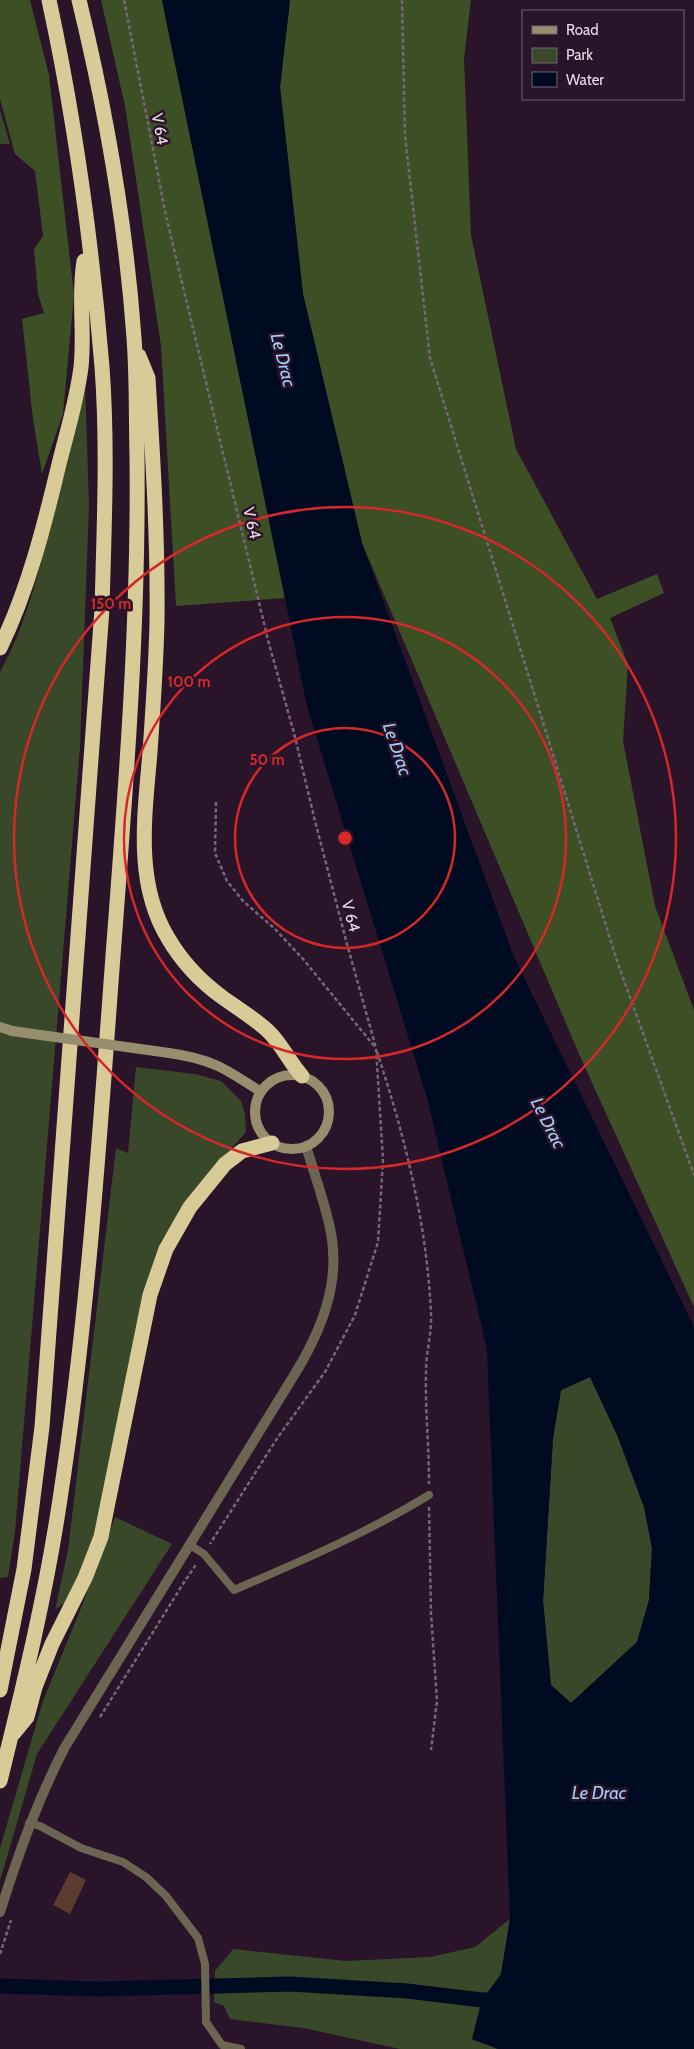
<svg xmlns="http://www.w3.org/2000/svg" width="694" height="2049" font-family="Cabin,sans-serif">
  <rect width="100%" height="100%" fill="#291429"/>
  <path fill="#394828" d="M 0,110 L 10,144 L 0,144 Z
    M 85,380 L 89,506 L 80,747 L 15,1532 L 8,1577 L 0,1578 L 0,672 C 27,623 40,568 53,514 C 64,469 75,425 85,380 Z
    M 136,1067 L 195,1074 L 221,1081 L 241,1101 L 245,1114 L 246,1132 L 205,1178 L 161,1241 L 142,1311 L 91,1551 L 67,1601 L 55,1610 L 68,1550 L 116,1148 L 128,1153 Z
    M 590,1377 L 618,1437 L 644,1507 L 652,1548 L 649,1600 L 637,1642 L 571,1703 L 551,1685 L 543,1601 L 553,1438 L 561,1390 Z
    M 115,1517 L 172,1544 L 37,1754 L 0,1881 L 0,1848 L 43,1701 L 83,1603 Z
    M 510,1919 L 501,1975 L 482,2000 L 472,2039 L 498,2049 L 400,2049 L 303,2028 L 230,2019 L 224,2006 L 214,2002 L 215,1971 L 233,1949 L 346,1961 L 430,1957 L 475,1947 Z"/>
  <path fill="#3c4f25" d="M 0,0 L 30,0 L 49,75 L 74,295 L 63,414 L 42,474 L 33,419 L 22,319 L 44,313 L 38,294 L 34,249 L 43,236 L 35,171 L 15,154 L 0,99 Z
    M 101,0 L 162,0 L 285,598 L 176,606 L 161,346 L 125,106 Z
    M 290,0 L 471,0 L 464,59 L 471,235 L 516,449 L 597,599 L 657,574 L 664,593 L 610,618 L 628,664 L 623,741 L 655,906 L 694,1010 L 694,1307 L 579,1054 L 362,543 L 303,294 L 280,87 Z"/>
  <path fill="#000a21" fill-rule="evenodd" d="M 162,0 L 290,0 L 280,87 L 303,294 L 362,543 L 514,957 L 694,1327 L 694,2049 L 498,2049 L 472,2039 L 482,2000 L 501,1974 L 510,1919 L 487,1349 L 427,1098 L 307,706 ZM 590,1377 L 618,1437 L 644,1507 L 652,1548 L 649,1600 L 637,1642 L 571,1703 L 551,1685 L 543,1601 L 553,1438 L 561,1390 Z"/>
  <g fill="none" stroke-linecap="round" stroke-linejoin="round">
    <path stroke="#000a21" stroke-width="15" d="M 0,1986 L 98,1989 L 290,1984 L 407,1991 L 482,2000 L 503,1999"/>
  </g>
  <path fill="#5a3b2f" d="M 70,1872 L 86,1880 L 70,1914 L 53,1905 Z"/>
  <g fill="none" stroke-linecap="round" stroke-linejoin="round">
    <path stroke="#786678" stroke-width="2.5" stroke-dasharray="4 2.5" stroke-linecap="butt" d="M 124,0 L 166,216 L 269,644 L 294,733 L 315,821 L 347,944 L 376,1048 L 383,1160 L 378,1242 L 355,1315 L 325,1372 L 278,1437 L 210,1544
      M 402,0 L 405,136 L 430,358 L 617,961 L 694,1175
      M 216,802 L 215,853 L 227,881 L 243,901 L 275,929 L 303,959 L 375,1047
      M 377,1052 C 405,1137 427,1224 431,1314 C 432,1333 426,1352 426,1371 C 425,1408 429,1446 429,1484
      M 429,1507 L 431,1613 L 437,1701 L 431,1750
      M 100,1717 L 183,1584 L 197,1563
      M 0,1954 L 11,1920"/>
    <path stroke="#6b6551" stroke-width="8" d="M 190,1545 L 204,1554 L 234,1590 C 301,1561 367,1533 429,1495
      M 29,1823 L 40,1826 L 81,1848 L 123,1862 L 146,1877 L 166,1896 L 198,1938 L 205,1964 L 206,2022 L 222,2045 L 241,2049"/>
    <path stroke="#6b6551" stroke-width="10" d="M 0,1912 C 18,1855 37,1801 65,1747 L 293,1377 C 321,1332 342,1282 330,1228 C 324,1200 314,1173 306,1146"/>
    <path stroke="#978e6e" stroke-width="10" d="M 0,1027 L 12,1031
      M 169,1053 C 212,1059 226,1069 261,1092
      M255 1112a37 37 0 1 1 74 0a37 37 0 1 1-74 0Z"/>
    <path stroke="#d9cb98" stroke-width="15" d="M 139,356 L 148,378 C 153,460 158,541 157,622 C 156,666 153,709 150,752 C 145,814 134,882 168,938 C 182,962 200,981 222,997 C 237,1008 254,1018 268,1031 C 282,1044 289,1062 302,1076
      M 0,648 C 28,590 44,527 59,464 C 67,432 77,400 81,367 C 85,332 78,296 84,261
      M 0,1690 L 24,1569 L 42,1427 L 102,609 C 104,529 108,447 102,367 C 92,244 75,121 49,0
      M 13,1734 L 27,1717 L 35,1687 L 52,1644 L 85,1578 L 101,1537 L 150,1295 L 166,1249 L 190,1207 L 225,1164 L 242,1151 L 272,1143
      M 0,1781 C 23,1688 46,1594 60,1499 C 87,1324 99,1146 112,969 C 125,798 139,627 137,456 C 136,417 137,377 134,338 C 126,224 106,111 79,0"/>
    <path stroke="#978e6e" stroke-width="10" d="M 12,1031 L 169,1053"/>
  </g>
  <g fill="none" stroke="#d62828" stroke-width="2.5">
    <circle cx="345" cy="838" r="110"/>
    <circle cx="345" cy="838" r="221"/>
    <circle cx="345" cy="838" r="331"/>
  </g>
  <g text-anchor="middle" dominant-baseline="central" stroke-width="5" stroke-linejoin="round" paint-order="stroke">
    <g font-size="16" fill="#e8d9e7" stroke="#291429">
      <text transform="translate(160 129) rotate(79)">V 64</text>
      <text transform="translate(252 523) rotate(77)">V 64</text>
      <text transform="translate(351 916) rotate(75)">V 64</text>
    </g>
    <g font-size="18" font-style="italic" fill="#a4cdfc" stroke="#291429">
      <text transform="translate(283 360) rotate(76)">Le Drac</text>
      <text transform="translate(397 749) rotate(71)">Le Drac</text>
      <text transform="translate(548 1123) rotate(63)">Le Drac</text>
      <text x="599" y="1793">Le Drac</text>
    </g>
  </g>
  <circle cx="345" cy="838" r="8" fill="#d62828" stroke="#291429" stroke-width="2.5"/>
  <g font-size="15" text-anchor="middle" font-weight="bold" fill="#d62828" stroke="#291429" stroke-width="5" stroke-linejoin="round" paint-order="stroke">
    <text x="111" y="609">150 m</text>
    <text x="189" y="687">100 m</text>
    <text x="267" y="765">50 m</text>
  </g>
  <rect x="522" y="10" width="162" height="90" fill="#291429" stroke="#756375"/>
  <rect x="532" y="26" width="25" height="8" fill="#978e6e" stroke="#756375"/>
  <text x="566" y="35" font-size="15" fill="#e8d9e7">Road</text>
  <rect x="532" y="48" width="25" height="15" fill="#394828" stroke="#756375"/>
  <text x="566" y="60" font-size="15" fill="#e8d9e7">Park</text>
  <rect x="532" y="72" width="25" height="15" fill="#000a21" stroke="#756375"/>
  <text x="566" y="85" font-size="15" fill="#e8d9e7">Water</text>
</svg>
